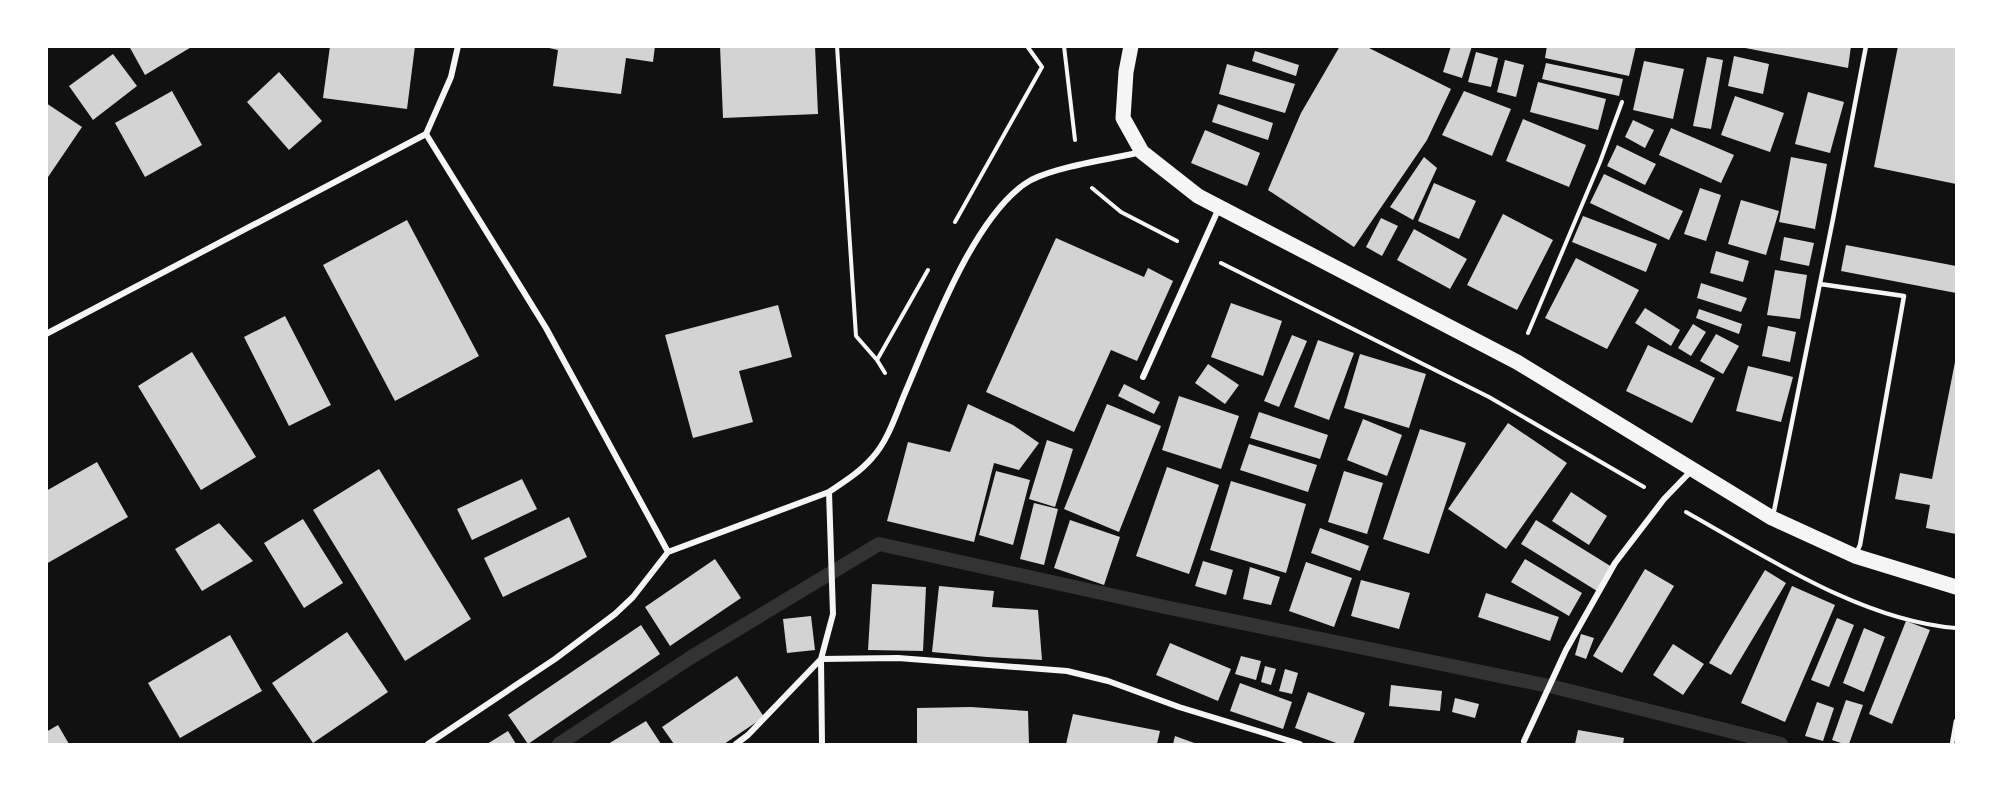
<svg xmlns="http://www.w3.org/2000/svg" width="2003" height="791" font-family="'Alegreya Sans',sans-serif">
  <rect width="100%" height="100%" fill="#111"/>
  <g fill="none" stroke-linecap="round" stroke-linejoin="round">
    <path stroke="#333" stroke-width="14" d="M 559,744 L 693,656 L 879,544 L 1165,607 L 1554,687 L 1781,744"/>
  </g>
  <path fill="#d3d3d3" d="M 129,46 L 193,46 L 145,75 Z
    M 330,46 L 415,46 L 407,109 L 323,98 Z
    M 540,46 L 655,46 L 653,62 L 626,58 L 621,94 L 553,86 L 558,50 Z
    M 720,46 L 815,46 L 818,114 L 723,118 Z
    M 1340,46 L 1365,46 L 1451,89 L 1427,140 L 1354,247 L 1268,190 L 1301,113 Z
    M 1451,46 L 1472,46 L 1462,78 L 1443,72 Z
    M 1547,46 L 1636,46 L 1629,76 L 1545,58 Z
    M 1735,46 L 1851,46 L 1848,68 Z
    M 1898,46 L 1956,46 L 1956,184 L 1874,167 Z
    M 1255,51 L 1299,65 L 1296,76 L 1252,61 Z
    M 1476,52 L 1498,58 L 1491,87 L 1468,82 Z
    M 113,54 L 137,86 L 93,120 L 69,86 Z
    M 1734,56 L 1769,64 L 1763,94 L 1728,86 Z
    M 1707,57 L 1723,60 L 1711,129 L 1693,126 Z
    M 1505,60 L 1524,65 L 1516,97 L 1497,92 Z
    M 1644,61 L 1684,69 L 1673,119 L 1633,110 Z
    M 1546,63 L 1623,79 L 1619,96 L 1542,79 Z
    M 1227,64 L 1295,84 L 1285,113 L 1219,94 Z
    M 279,72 L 322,121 L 289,150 L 247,102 Z
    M 1538,82 L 1606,99 L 1598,130 L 1530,112 Z
    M 172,91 L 202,145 L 145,177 L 115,123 Z
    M 1464,91 L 1511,109 L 1492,156 L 1442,135 Z
    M 1808,92 L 1844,102 L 1830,153 L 1795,144 Z
    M 1735,96 L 1784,113 L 1770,152 L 1721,135 Z
    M 46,103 L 82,127 L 46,180 Z
    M 1218,104 L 1273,123 L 1268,140 L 1212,122 Z
    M 1523,119 L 1586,145 L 1569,187 L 1506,161 Z
    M 1633,120 L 1654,130 L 1645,148 L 1625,137 Z
    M 1671,128 L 1734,155 L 1721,183 L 1659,155 Z
    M 1205,130 L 1260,153 L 1247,186 L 1191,163 Z
    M 1617,145 L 1656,164 L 1645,185 L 1607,166 Z
    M 1424,157 L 1437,168 L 1413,220 L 1390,207 Z
    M 1791,157 L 1827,164 L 1815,229 L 1779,222 Z
    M 1604,174 L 1683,211 L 1669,240 L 1590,203 Z
    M 1434,183 L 1476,201 L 1459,239 L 1418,221 Z
    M 1700,188 L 1721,195 L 1706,241 L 1684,234 Z
    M 1741,200 L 1779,211 L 1766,255 L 1728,244 Z
    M 1503,214 L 1553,240 L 1517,310 L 1467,285 Z
    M 1583,216 L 1657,244 L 1646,272 L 1572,242 Z
    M 1381,218 L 1398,226 L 1382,256 L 1366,247 Z
    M 407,220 L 479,356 L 395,401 L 323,265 Z
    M 1414,229 L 1467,259 L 1450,289 L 1397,260 Z
    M 1784,237 L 1814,243 L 1809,266 L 1780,260 Z
    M 1056,238 L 1144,277 L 1148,268 L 1173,281 L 1137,361 L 1111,350 L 1074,432 L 986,392 Z
    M 1846,245 L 1956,266 L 1956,293 L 1841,271 Z
    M 1716,251 L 1749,261 L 1743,282 L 1710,273 Z
    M 1576,258 L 1639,290 L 1607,349 L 1545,318 Z
    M 1775,270 L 1807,275 L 1800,319 L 1767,315 Z
    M 1701,283 L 1747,298 L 1741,312 L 1697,298 Z
    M 1231,303 L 1282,321 L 1263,376 L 1211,357 Z
    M 778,305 L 792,357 L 739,371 L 753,422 L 693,438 L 665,335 Z
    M 1645,308 L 1680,330 L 1671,346 L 1635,323 Z
    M 1699,309 L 1742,324 L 1739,334 L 1696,318 Z
    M 285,316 L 331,405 L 289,426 L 244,337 Z
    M 1693,324 L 1706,332 L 1691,356 L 1678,348 Z
    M 1768,326 L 1796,332 L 1790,362 L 1762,356 Z
    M 1716,334 L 1739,346 L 1723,374 L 1700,361 Z
    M 1292,335 L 1307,341 L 1279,407 L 1264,401 Z
    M 1318,340 L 1354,353 L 1329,420 L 1294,407 Z
    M 1648,345 L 1715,378 L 1692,423 L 1626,391 Z
    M 192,352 L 256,457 L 201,490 L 138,386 Z
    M 1360,354 L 1426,374 L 1409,428 L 1344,408 Z
    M 1955,362 L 1956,362 L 1956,534 L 1926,528 L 1930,505 L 1895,499 L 1900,473 L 1932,479 Z
    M 1208,364 L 1239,385 L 1225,404 L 1195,383 Z
    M 1748,366 L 1793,377 L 1781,422 L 1736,411 Z
    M 1124,384 L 1160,402 L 1154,414 L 1118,396 Z
    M 1179,396 L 1239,416 L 1221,469 L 1162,450 Z
    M 968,404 L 1013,425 L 1039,443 L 1019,470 L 994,463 L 974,542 L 887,521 L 908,442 L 950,452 Z
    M 1107,404 L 1161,426 L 1119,532 L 1064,509 Z
    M 1259,412 L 1328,435 L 1320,459 L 1250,438 Z
    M 1363,419 L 1402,435 L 1387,476 L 1347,460 Z
    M 1508,423 L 1567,463 L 1506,549 L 1448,509 Z
    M 1420,429 L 1466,443 L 1429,554 L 1383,539 Z
    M 1047,440 L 1073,449 L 1055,507 L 1029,499 Z
    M 1249,444 L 1317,465 L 1308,492 L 1240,470 Z
    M 97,462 L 128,517 L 46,564 L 46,491 Z
    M 1167,467 L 1219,485 L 1189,574 L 1136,556 Z
    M 379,469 L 471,619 L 405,661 L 313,510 Z
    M 996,471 L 1030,480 L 1013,545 L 979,535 Z
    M 1344,471 L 1383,483 L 1367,534 L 1328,522 Z
    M 522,479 L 537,509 L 472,540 L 457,509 Z
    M 1231,481 L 1306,504 L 1286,573 L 1210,550 Z
    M 1571,492 L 1607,516 L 1589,545 L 1552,521 Z
    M 1034,503 L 1058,509 L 1044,565 L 1020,559 Z
    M 569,517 L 587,557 L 503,597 L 484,558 Z
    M 303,519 L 343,583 L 304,608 L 264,543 Z
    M 1070,520 L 1120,537 L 1104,585 L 1054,568 Z
    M 1536,520 L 1612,567 L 1597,591 L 1521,544 Z
    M 219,523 L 253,561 L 202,591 L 175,549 Z
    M 1320,528 L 1369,546 L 1360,571 L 1311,553 Z
    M 715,559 L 741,598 L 670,646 L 645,607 Z
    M 1525,559 L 1582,593 L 1569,616 L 1511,582 Z
    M 1203,561 L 1233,570 L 1226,595 L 1195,586 Z
    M 1306,562 L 1352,578 L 1334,627 L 1289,611 Z
    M 1250,567 L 1280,577 L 1271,605 L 1243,599 Z
    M 1645,569 L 1674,586 L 1622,673 L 1593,656 Z
    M 1765,570 L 1786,583 L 1731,675 L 1709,663 Z
    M 1361,580 L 1410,593 L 1399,629 L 1351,616 Z
    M 872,584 L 926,587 L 923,651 L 868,650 Z
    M 939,586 L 994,591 L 992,607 L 1038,610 L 1042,660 L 987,657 L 932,652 Z
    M 1792,586 L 1835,605 L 1785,722 L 1741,703 Z
    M 1486,593 L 1559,617 L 1550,641 L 1478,617 Z
    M 811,616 L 815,650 L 787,653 L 783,619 Z
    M 1837,618 L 1854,625 L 1829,687 L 1811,680 Z
    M 1906,621 L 1930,630 L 1892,724 L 1869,714 Z
    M 641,625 L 660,654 L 528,744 L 508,715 Z
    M 1864,628 L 1885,637 L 1864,692 L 1843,683 Z
    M 347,632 L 388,692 L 313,743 L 272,683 Z
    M 1581,634 L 1594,638 L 1586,659 L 1575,655 Z
    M 230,635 L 262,691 L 180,738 L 148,683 Z
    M 1170,643 L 1231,669 L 1218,701 L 1156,675 Z
    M 1673,644 L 1704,664 L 1683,695 L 1653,675 Z
    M 1241,656 L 1261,661 L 1256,680 L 1235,674 Z
    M 1265,666 L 1276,669 L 1271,685 L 1261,682 Z
    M 1285,669 L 1298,673 L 1292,694 L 1279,691 Z
    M 737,676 L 764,717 L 724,744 L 674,744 L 662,727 Z
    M 1240,683 L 1292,702 L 1283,729 L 1230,711 Z
    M 1391,685 L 1442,691 L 1440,711 L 1389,706 Z
    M 1308,692 L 1365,713 L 1353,744 L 1339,744 L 1295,728 Z
    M 1455,698 L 1479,704 L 1475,718 L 1452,712 Z
    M 1846,700 L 1863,705 L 1849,744 L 1844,744 L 1832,740 Z
    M 1817,702 L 1834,708 L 1823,741 L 1805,736 Z
    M 971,707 L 1028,711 L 1029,744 L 917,744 L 917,708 Z
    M 1073,714 L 1160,731 L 1157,744 L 1066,744 Z
    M 646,721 L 661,744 L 608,744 Z
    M 58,725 L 69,744 L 46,744 L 46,732 Z
    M 1578,730 L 1624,738 L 1623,744 L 1575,744 Z
    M 508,731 L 516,744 L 487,744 Z
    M 1175,736 L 1197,744 L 1173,744 Z"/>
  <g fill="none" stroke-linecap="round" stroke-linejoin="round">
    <path stroke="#f5f5f5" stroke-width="4" d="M 837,46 L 856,336 L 877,360 L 885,373
      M 1064,46 L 1075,140
      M 1092,188 L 1121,212 L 1177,241
      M 955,222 L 1042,67 L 1027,46
      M 1221,263 L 1489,397 L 1644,487
      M 1528,333 L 1600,162 L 1622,102
      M 877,360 L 928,270
      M 1686,512 C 1766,557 1863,621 1956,628"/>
    <path stroke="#f5f5f5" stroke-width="4.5" d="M 1820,284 L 1904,296 L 1860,545 L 1856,554
      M 1773,516 L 1833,219 L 1866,46
      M 1952,744 L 1956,721"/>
    <path stroke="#f5f5f5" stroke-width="6" d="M 426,134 L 546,328 L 668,552 L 633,597 L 615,614 L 555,659 L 428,744
      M 46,334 L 426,134 L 451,77 L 458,46
      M 1143,377 L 1219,208
      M 668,552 L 829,492 C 844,482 860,472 872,458 C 888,441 896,414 905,393 C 930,335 975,211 1031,180 C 1059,166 1111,159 1142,152
      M 1524,741 L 1566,650 L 1615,563 L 1664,499 L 1692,470
      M 736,744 L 748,735 L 821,659 L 898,658 L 1067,671 L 1108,681 L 1179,707 L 1300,744
      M 822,744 L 821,659 L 833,614 L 829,492"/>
    <path stroke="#f5f5f5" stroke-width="15" d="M 1131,46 L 1126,72 L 1123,118 L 1142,152 L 1198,196 L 1517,362 L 1772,518 L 1855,556 L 1956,587"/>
  </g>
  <rect width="2003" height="791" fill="none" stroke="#ffffff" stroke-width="96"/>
</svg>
